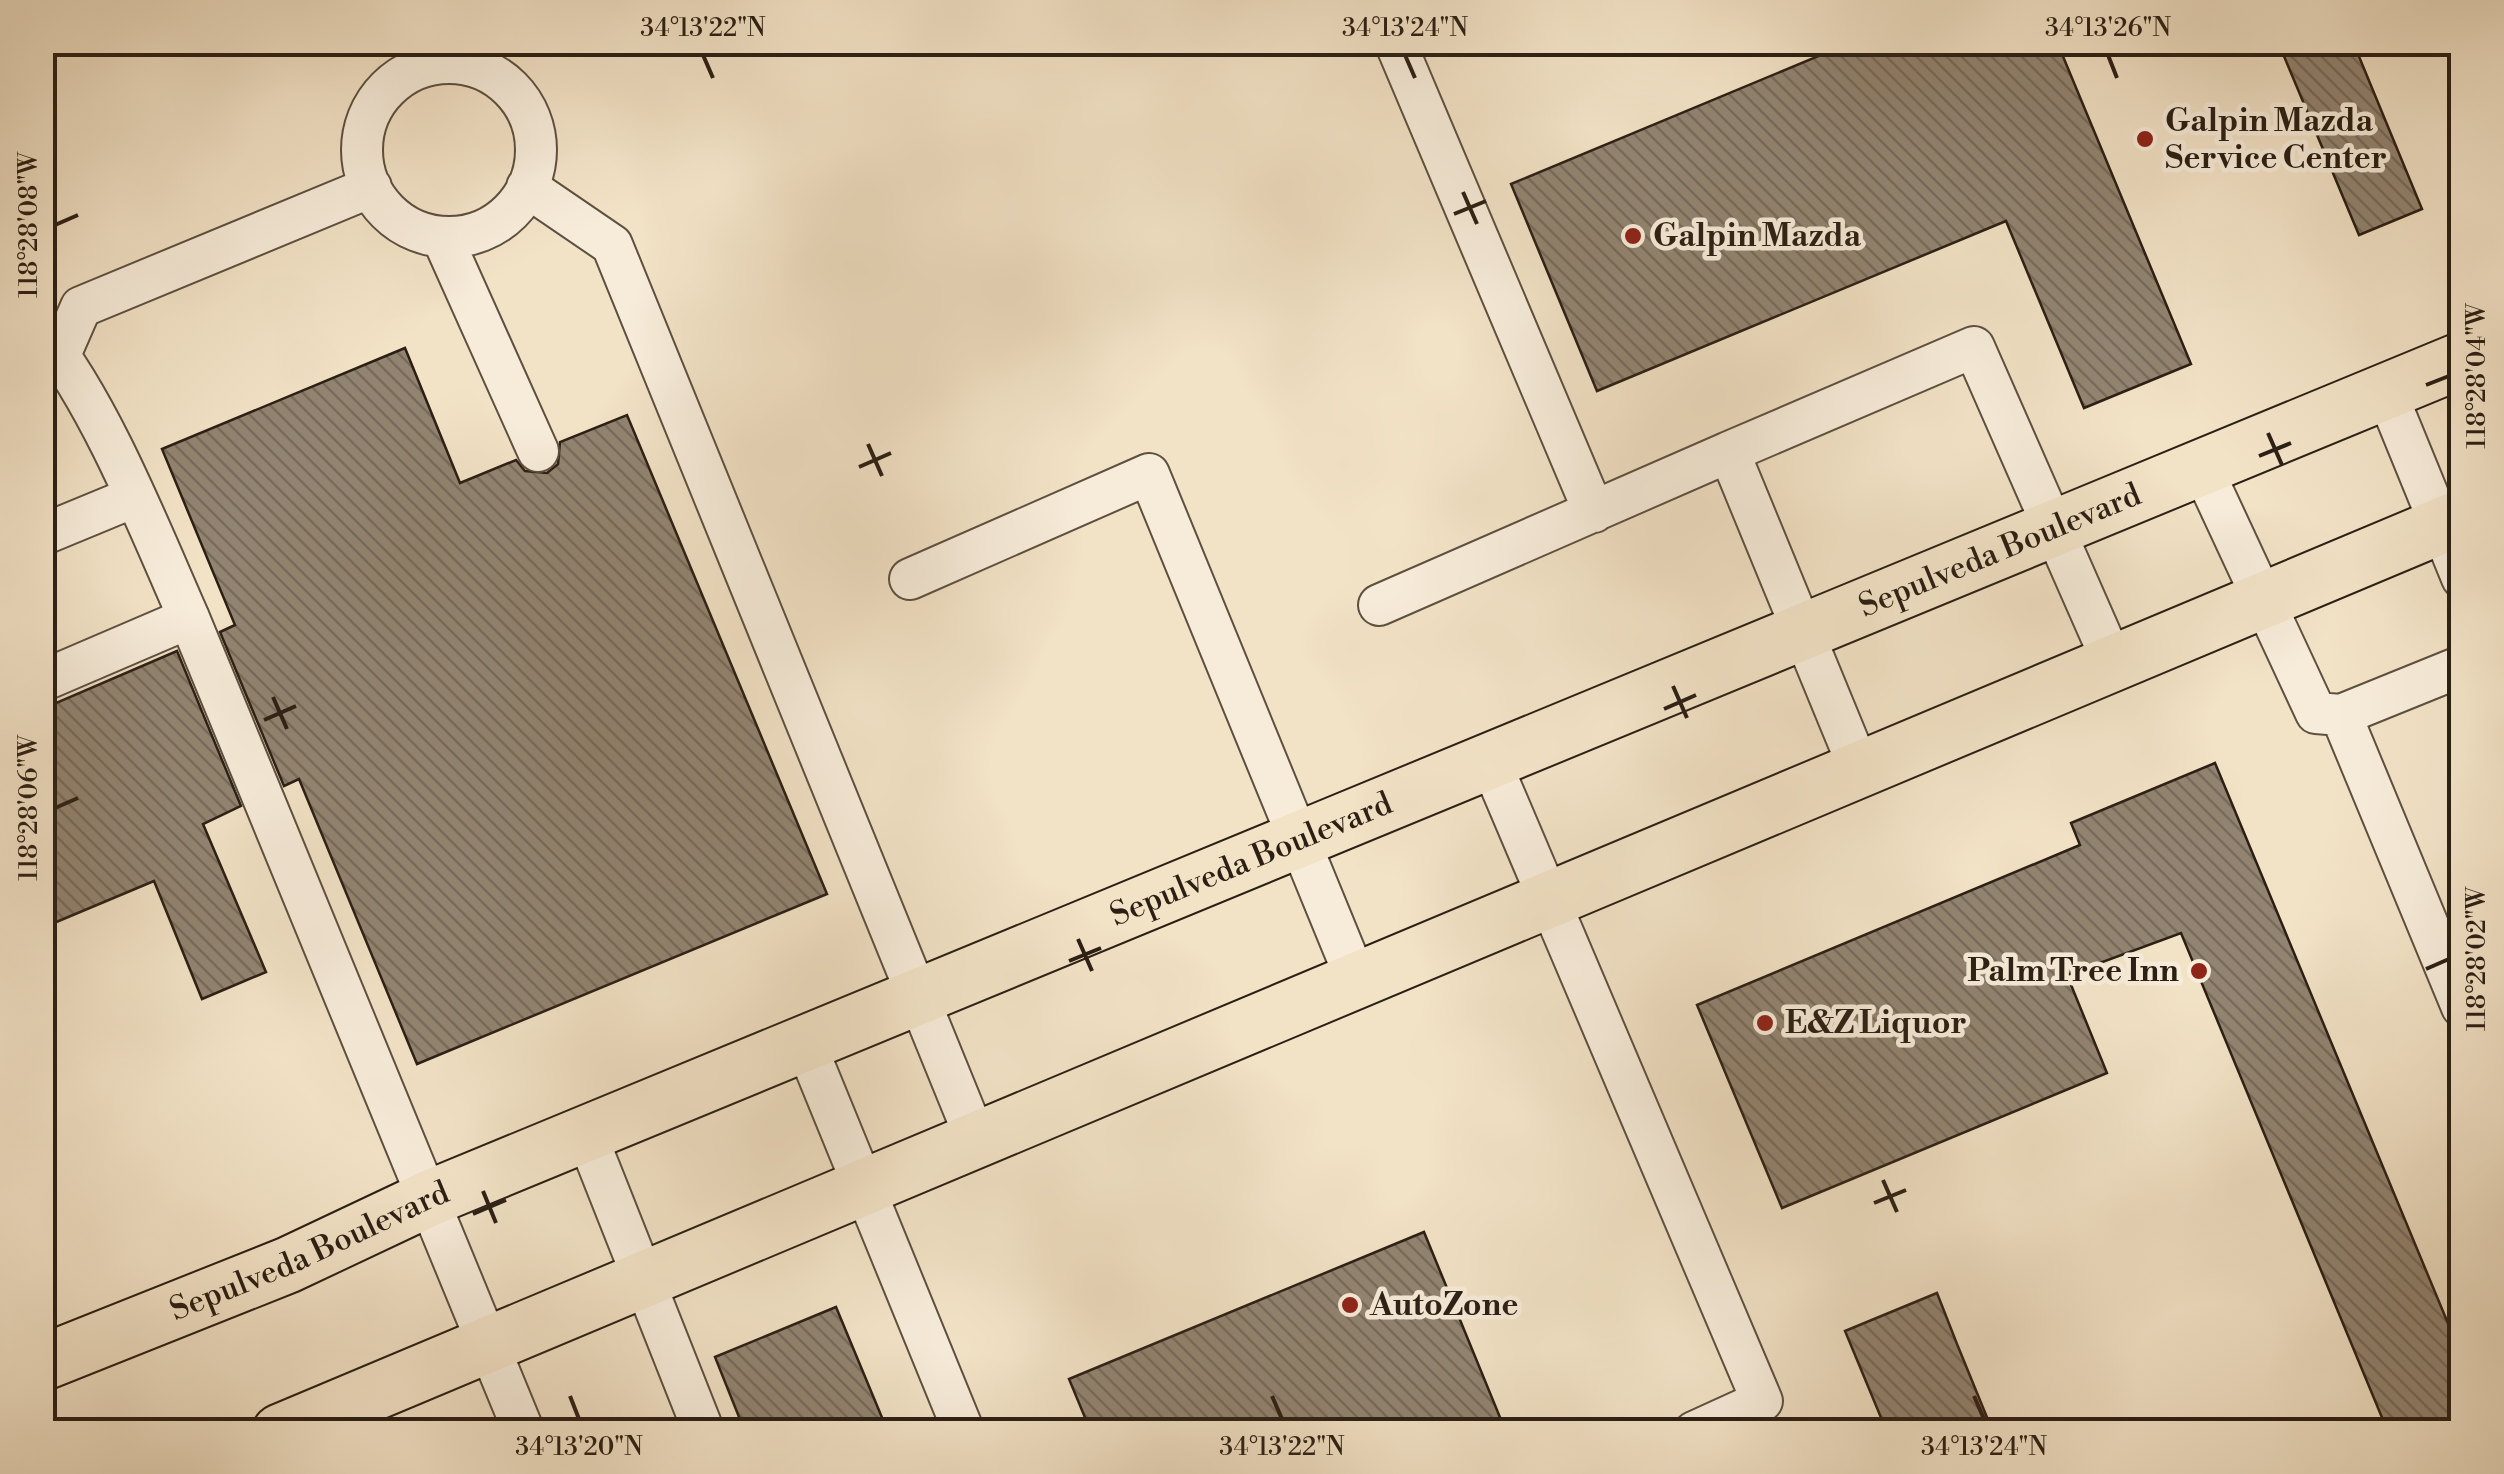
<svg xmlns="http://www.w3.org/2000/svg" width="2504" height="1474" font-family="'Libre Bodoni',serif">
  <defs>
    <pattern id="building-back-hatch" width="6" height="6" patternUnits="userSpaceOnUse" patternTransform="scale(2.5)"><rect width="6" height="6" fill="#928471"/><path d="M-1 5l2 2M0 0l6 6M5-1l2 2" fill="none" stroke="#776b5c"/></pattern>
  </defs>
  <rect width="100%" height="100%" fill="#f2e2c6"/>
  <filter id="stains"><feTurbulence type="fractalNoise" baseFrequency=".002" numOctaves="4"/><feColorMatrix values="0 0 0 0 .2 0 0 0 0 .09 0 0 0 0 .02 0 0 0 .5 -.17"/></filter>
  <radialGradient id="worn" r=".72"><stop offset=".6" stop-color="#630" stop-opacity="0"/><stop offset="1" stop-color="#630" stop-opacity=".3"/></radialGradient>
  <path fill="url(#building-back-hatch)" stroke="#2b1f14" stroke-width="2.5" d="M 1852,42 L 2057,42 L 2191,364 L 2084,408 L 2006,221 L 1597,391 L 1511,184 Z
    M 2278,42 L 2353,42 L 2422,209 L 2359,235 Z
    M 405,348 L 460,483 L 516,460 L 525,471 L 547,473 L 558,464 L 560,442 L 627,415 L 827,894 L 417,1064 L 299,779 L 284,786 L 220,632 L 235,625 L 162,449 Z
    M 177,651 L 241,806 L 203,824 L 266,972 L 202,999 L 154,881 L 42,928 L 42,709 Z
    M 2215,763 L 2462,1357 L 2462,1432 L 2388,1432 L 2181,933 L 2067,975 L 2107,1073 L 1782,1208 L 1697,1005 L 2080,845 L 2071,823 Z
    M 1424,1232 L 1506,1432 L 1091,1432 L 1069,1379 Z
    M 1937,1293 L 1957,1344 L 1993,1432 L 1887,1432 L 1845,1331 Z
    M 836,1307 L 888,1432 L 745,1432 L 715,1357 Z"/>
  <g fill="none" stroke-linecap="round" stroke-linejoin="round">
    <defs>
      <path id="lane" d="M 1395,42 L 1594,512
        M362 150a87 87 0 1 1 174 0a87 87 0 1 1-174 0Z
        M 527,187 L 612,245 L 975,1137
        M 442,237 L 538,451
        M 42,332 C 102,407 150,530 189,618 L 524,1432
        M 42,362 L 60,355 L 81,307 L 371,187
        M 2386,392 L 2462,578
        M 2202,468 L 2316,713 L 2341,715 L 2462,666
        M 42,535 L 134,497
        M 910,579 L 1149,474 L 1356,979
        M 1379,605 L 1729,452
        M 42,681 L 189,618
        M 2341,715 L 2462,1007
        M 1490,761 L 1762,1401 L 1694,1432
        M 1859,768 L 1729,452 L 1974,347 L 2113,663
        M 805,1043 L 964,1432
        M 586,1134 L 704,1432"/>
      <g id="primary">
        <path id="s1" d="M 42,1363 L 288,1265 L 430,1198 L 2462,360"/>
        <path d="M 280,1432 L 2462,517"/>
      </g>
    </defs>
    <use href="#lane" stroke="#5d5040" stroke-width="44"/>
    <use href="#primary" stroke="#2b1f14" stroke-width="59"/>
    <use href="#lane" stroke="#f7ecda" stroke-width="40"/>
    <use href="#primary" stroke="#f2e2c6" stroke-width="55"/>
  </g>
  <path fill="none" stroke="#2b1f14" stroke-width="4" d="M 703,55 L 713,78M 1405,55 L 1415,78M 2108,55 L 2117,78M 1463,192 L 1477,224M 1454,214 L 1486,201M 55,225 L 78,215M 2426,385 L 2449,376M 2268,433 L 2282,465M 868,444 L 882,476M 2259,456 L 2291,443M 859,467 L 891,453M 1673,686 L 1687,718M 273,697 L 287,729M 1664,709 L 1696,695M 264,720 L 296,706M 55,808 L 78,798M 1078,939 L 1092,971M 1069,961 L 1101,948M 2426,969 L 2449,959M 1883,1180 L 1897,1212M 483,1191 L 496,1223M 1874,1203 L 1906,1190M 473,1214 L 506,1200M 570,1396 L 579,1419M 1272,1396 L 1282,1419M 1974,1396 L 1984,1419"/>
  <g fill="#8f2418" stroke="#f7ecda" stroke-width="4">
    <circle cx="2145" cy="139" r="10"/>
    <circle cx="1633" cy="236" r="10"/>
    <circle cx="2199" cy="971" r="10"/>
    <circle cx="1765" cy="1023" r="10"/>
    <circle cx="1350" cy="1305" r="10"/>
  </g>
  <g text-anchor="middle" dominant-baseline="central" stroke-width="9" stroke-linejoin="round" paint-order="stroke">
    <g font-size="32" font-weight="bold" fill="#2b1f14" stroke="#f7ecda" text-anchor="start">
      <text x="2165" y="121">Galpin Mazda<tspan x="2165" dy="37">Service Center</tspan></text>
      <text x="1653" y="236">Galpin Mazda</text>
      <text x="2179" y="971" text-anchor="end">Palm Tree Inn</text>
      <text x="1785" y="1023">E&amp;Z Liquor</text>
      <text x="1370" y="1305">AutoZone</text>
    </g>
    <g font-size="32" fill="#2b1f14" stroke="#f7ecda">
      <text stroke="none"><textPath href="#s1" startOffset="2120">Sepulveda Boulevard</textPath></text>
      <text stroke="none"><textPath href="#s1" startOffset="1310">Sepulveda Boulevard</textPath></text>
      <text stroke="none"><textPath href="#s1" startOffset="290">Sepulveda Boulevard</textPath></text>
    </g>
  </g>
  <rect width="2504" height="1474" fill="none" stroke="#f2e2c6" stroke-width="110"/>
  <rect x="55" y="55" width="2394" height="1364" fill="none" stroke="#2b1f14" stroke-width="4"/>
  <g font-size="25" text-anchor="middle" fill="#2b1f14">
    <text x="703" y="36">34°13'22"N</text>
    <text x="1405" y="36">34°13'24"N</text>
    <text x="2108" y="36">34°13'26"N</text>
    <text transform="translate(28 225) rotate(-90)" y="9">118°28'08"W</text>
    <text transform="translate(2476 376) rotate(-90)" y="9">118°28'04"W</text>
    <text transform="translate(28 808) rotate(-90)" y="9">118°28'06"W</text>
    <text transform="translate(2476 959) rotate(-90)" y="9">118°28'02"W</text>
    <text x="579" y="1455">34°13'20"N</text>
    <text x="1282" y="1455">34°13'22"N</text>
    <text x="1984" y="1455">34°13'24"N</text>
  </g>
  <rect width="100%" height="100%" filter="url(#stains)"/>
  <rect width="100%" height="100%" fill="url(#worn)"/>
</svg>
